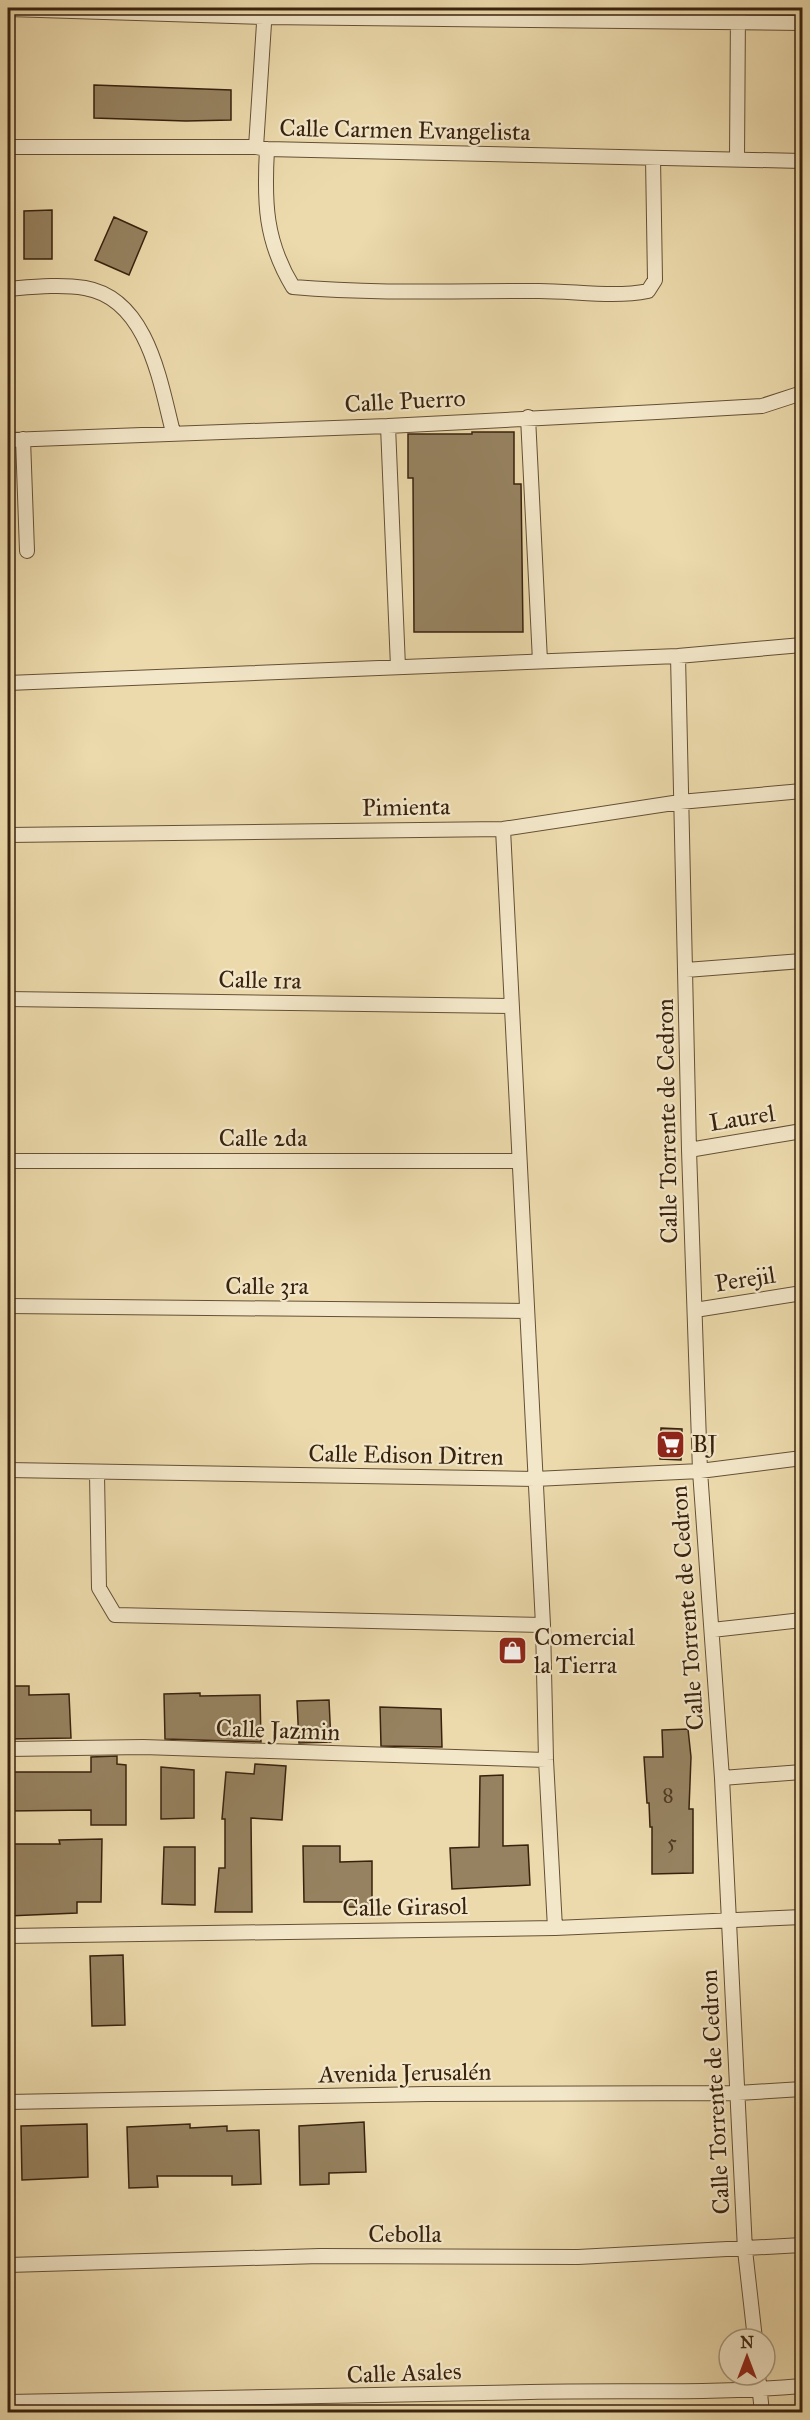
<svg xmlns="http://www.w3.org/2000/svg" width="810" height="2420" font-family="'IM FELL Great Primer',serif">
  <rect width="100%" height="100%" fill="#ecdaac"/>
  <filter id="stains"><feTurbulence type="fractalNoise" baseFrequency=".00333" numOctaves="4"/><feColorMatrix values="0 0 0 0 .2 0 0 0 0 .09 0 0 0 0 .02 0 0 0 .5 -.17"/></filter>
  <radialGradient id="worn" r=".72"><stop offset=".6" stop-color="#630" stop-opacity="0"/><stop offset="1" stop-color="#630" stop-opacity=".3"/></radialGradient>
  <path fill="#968260" stroke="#38220e" stroke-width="1.5" d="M 94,85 L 231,90 L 231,120 L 186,121 L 94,118 Z
    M 52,210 L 52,259 L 24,259 L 24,211 Z
    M 114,217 L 147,232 L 129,275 L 95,260 Z
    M 472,432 L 514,432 L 514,484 L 521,484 L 523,632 L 414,632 L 413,478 L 408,478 L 408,434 L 472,434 Z
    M 661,1428 L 682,1429 L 681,1460 L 660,1459 Z
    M 8,1686 L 29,1686 L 29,1695 L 69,1694 L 71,1738 L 8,1739 Z
    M 200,1693 L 200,1696 L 260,1695 L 261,1742 L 165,1739 L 164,1694 Z
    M 329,1700 L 331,1742 L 299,1743 L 297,1701 Z
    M 380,1707 L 441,1709 L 442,1747 L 381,1746 Z
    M 688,1729 L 691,1757 L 689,1809 L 693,1809 L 693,1873 L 652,1874 L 652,1827 L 650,1827 L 649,1803 L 647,1803 L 644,1757 L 663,1757 L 662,1730 Z
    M 117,1756 L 117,1764 L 126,1765 L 126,1825 L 91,1825 L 91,1810 L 8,1811 L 8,1772 L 91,1772 L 91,1757 Z
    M 255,1764 L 286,1766 L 282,1820 L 251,1818 L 252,1912 L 215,1912 L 219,1868 L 225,1868 L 225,1819 L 222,1819 L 226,1772 L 254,1774 Z
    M 161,1767 L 194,1770 L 194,1818 L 161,1819 Z
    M 503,1775 L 503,1846 L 528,1845 L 530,1885 L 452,1889 L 450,1848 L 479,1847 L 480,1776 Z
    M 102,1839 L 101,1902 L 77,1902 L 77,1913 L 8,1916 L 8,1844 L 60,1844 L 59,1840 Z
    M 303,1846 L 340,1846 L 340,1862 L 372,1861 L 372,1907 L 344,1907 L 344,1902 L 304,1902 Z
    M 164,1847 L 195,1847 L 195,1905 L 162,1904 Z
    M 123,1955 L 125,2025 L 92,2026 L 90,1956 Z
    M 364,2122 L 366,2172 L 329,2173 L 329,2184 L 300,2185 L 299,2126 Z
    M 87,2124 L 88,2177 L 22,2180 L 21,2126 Z
    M 190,2124 L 190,2128 L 227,2126 L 227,2131 L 259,2130 L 261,2184 L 232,2185 L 232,2176 L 157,2176 L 158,2187 L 129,2188 L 127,2127 Z"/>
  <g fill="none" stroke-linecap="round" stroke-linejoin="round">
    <defs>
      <path id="minor" d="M 8,9 L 265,17 L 802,23
        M 8,147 L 256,147 L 267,149 L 802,161
        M 256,147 L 265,8
        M 267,149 C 264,202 265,241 293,287 C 375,294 457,291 539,291 C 575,291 614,298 648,291 L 655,280 L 653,158
        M 737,160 L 738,8
        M 8,289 C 33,287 60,284 85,288 C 148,299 160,382 173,432
        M 528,417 L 540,661
        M 388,426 L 398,667
        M 23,439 L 27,551
        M 8,440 L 388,426 L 657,412 L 762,406 L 802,393
        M 678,656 L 689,1150 L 700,1471 L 722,1778 L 745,2250 L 755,2339
        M 8,683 L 678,656 L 802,645
        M 503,829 L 543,1625 L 546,1760 L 555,1928
        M 8,835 L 503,829 L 680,802 L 802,791
        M 686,970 L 802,961
        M 8,999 L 512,1006
        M 689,1150 L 802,1131
        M 8,1161 L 519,1161
        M 8,1306 L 527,1311
        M 695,1310 L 802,1293
        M 8,1470 L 535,1479 L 700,1471 L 802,1458
        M 97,1474 L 99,1588 L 115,1615 L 543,1625
        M 712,1630 L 802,1620
        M 8,1749 L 143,1747 L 546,1760
        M 722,1778 L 802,1772
        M 8,1936 L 555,1928 L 802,1917
        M 8,2102 L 427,2094 L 738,2093 L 802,2089
        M 8,2265 L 320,2256 L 578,2257 L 802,2245
        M 758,2375 L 762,2412
        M 8,2402 C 182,2400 356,2396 530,2392 C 621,2390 711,2394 802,2386"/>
    </defs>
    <use href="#minor" stroke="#655036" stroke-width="16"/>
    <use href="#minor" stroke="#f3e7c9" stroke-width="14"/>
  </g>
  <defs>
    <symbol id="supermarket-square" viewBox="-11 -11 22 22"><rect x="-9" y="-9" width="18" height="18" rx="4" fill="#8f2418" stroke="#f3e7c9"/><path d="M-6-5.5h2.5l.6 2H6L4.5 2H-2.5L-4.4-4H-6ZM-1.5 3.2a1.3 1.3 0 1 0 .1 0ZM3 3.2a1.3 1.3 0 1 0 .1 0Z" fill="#fff"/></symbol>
    <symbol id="shop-square" viewBox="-11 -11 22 22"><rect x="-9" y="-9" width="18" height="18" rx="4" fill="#8f2418" stroke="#f3e7c9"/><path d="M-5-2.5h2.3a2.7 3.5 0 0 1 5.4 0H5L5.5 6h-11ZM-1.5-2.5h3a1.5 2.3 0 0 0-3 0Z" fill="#fff"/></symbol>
  </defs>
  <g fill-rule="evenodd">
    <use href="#supermarket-square" x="654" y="1428" width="33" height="33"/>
    <use href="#shop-square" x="496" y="1634" width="33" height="33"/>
  </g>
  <g text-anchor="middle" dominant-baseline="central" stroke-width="4.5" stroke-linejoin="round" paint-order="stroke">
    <g font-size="21" fill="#503a22">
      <text x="668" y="1795">8</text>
      <text x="672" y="1842">5</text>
    </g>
    <g font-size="24" fill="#38220e" stroke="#f3e7c9">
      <text transform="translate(405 130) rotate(1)">Calle Carmen Evangelista</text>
      <text transform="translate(405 401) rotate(-3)">Calle Puerro</text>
      <text transform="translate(406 807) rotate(-1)">Pimienta</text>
      <text transform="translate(260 980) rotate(1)">Calle 1ra</text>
      <text transform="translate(742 1118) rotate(-9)">Laurel</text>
      <text transform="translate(667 1121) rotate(-91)">Calle Torrente de Cedron</text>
      <text x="263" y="1138">Calle 2da</text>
      <text transform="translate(745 1279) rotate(-9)">Perejil</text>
      <text x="267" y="1286">Calle 3ra</text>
      <text transform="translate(406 1455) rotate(1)">Calle Edison Ditren</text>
      <text transform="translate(687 1608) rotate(-94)">Calle Torrente de Cedron</text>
      <text transform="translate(278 1730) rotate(2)">Calle Jazmin</text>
      <text transform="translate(405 1907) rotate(-1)">Calle Girasol</text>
      <text transform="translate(405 2073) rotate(-1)">Avenida Jerusalén</text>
      <text transform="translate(715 2092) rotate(-93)">Calle Torrente de Cedron</text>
      <text x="405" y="2234">Cebolla</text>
      <text transform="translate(404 2373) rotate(-2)">Calle Asales</text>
    </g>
    <g font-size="24" fill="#38220e" stroke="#f3e7c9" text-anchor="start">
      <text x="692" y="1444">BJ</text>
      <text x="534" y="1637">Comercial<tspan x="534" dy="28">la Tierra</tspan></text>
    </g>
  </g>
  <rect width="810" height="2420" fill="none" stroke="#ecdaac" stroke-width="30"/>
  <rect x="9" y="9" width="792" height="2402" fill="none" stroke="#38220e" stroke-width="3"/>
  <rect x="15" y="15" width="780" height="2390" fill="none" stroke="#38220e" stroke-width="1.5"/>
  <g transform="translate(747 2357)"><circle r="28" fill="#f3e7c9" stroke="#a8987e" stroke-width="1.5"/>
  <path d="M0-4.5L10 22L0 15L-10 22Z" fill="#8f2418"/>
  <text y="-9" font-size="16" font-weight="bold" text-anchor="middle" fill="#38220e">N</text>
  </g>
  <rect width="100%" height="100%" filter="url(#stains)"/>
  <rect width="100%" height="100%" fill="url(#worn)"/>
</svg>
